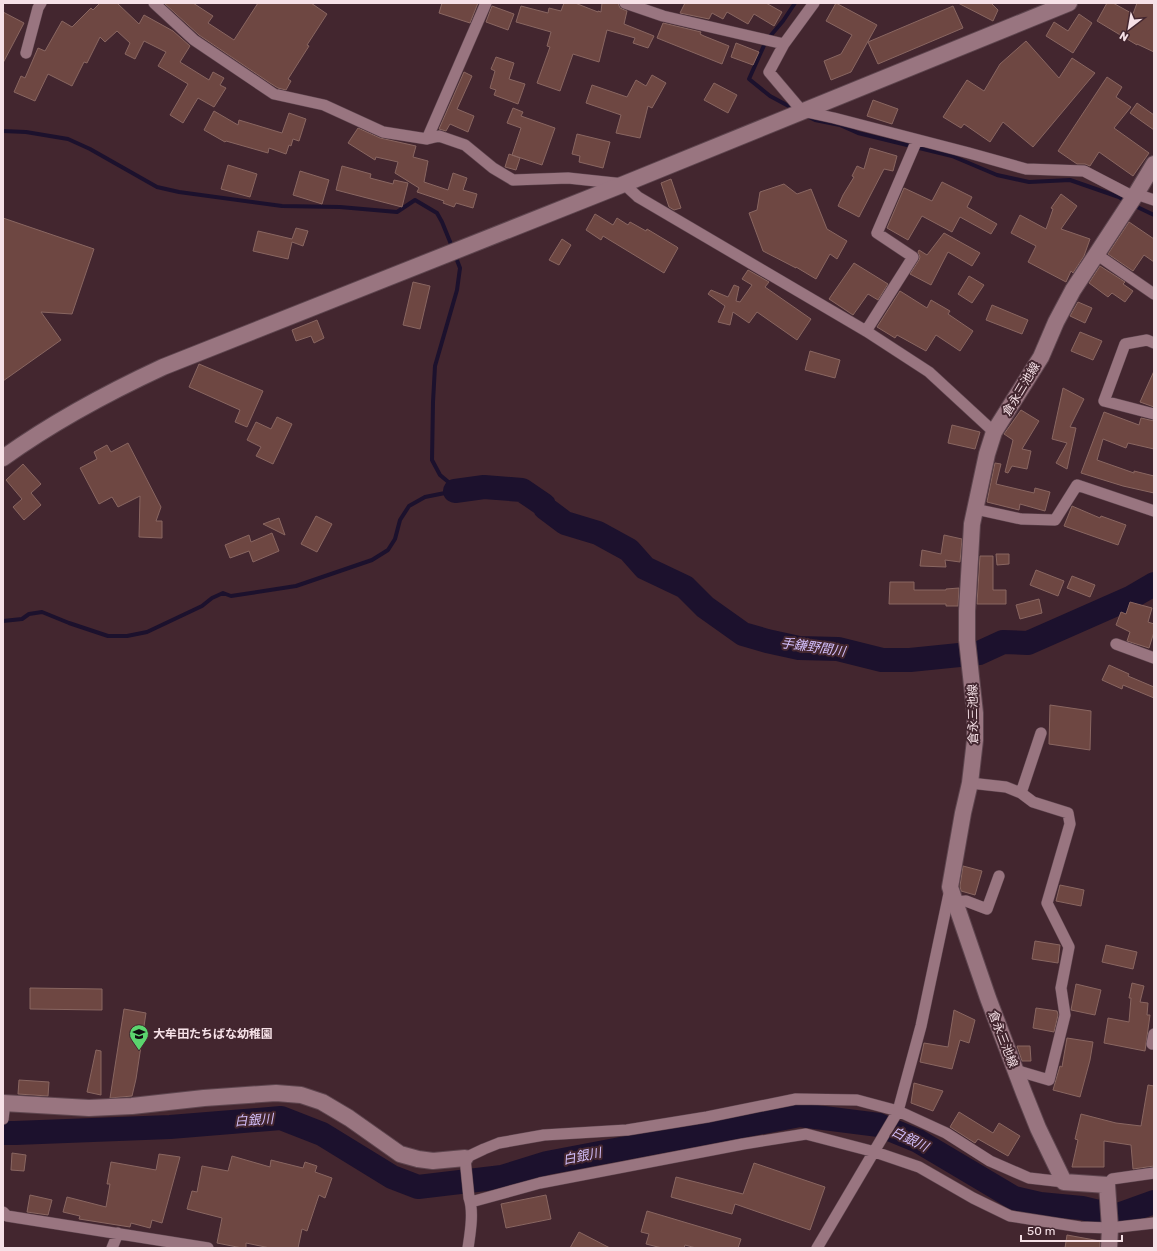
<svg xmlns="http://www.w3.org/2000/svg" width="1157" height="1251" font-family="Rubik,'Noto Sans JP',sans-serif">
  <rect width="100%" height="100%" fill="#43262f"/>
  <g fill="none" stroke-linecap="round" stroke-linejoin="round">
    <path stroke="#1c112d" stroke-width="4" d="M 795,3 L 783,21 L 766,41 L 749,79 L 770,96 L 796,110
      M 809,117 L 815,120 L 840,125 L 858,133 L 952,156 L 997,175 L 1029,182 L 1070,180 L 1119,197 L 1127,202
      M 3,131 L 26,132 L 68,139 L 90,149 L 157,187 L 179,192 L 282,206 L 340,207 L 397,212 L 415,200 L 437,213 L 442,222 L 453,249
      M 1133,205 L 1154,215
      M 3,621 L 22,619 L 29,614 L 42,612 L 69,623 L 108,636 L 127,636 L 147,632 L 202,606 L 212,598 L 223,593 L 231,596 L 296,586 L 372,560 L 388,550 L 395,539 L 400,520 L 409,506 L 425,497 L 455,491 L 452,485 L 440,475 L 432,460 L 433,402 L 435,366 L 457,290 L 460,268 L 455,255"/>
    <path stroke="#1c112d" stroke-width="24" d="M 455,491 L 484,487 L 522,490 L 544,505 L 545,508 L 565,523 L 598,533 L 629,550 L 645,568 L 685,587 L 705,607 L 743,634 L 767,641 L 799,648 L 838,649 L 882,660 L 910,660 L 979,653 L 1003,642 L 1028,643 L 1130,598 L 1154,584
      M 3,1133 L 15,1133 L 170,1127 L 281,1118 L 322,1134 L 392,1177 L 418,1187 L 502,1177 L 547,1163 L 800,1115 L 879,1125 L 918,1141 L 1014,1198 L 1040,1204 L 1082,1208 L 1115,1216 L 1154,1202"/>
  </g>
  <path fill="#6e4742" stroke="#896661" d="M 100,3 L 117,3 L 139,24 L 144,15 L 173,31 L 190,46 L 180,62 L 209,80 L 213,72 L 224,78 L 220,85 L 226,88 L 214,107 L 198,98 L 183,123 L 170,115 L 188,84 L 158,66 L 166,52 L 144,41 L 135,59 L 125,54 L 130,43 L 117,31 L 105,42 L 100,37 L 87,63 L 84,62 L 72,86 L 48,74 L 35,101 L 14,92 L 21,76 L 25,78 L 38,48 L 45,51 L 62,21 L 72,27 L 91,8 L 93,10 Z
    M 164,3 L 193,3 L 213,16 L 208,23 L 234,40 L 258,3 L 311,3 L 327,14 L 307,45 L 309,46 L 288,79 L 291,81 L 286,90 L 278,88 L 270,83 L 199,35 Z
    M 442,3 L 478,3 L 470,23 L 439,13 Z
    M 564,3 L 575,3 L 598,12 L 598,11 L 601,12 L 602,3 L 618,3 L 620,8 L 627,11 L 624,24 L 654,36 L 648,48 L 633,43 L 635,38 L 607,30 L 599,62 L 573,54 L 560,91 L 537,83 L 550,47 L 547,46 L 551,32 L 516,22 L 521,6 L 548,13 L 549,8 L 561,11 Z
    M 685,3 L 766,3 L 782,12 L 774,26 L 754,14 L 748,24 L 727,12 L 723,19 L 712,13 L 709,19 L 680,13 Z
    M 836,3 L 877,25 L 851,72 L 831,80 L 824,61 L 841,54 L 852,35 L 826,21 Z
    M 958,3 L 991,3 L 998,10 L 993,21 Z
    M 1107,3 L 1113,3 L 1133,14 L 1137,3 L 1154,3 L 1154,52 L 1137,44 L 1137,45 L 1097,21 Z
    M 492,6 L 514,14 L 508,30 L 486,22 Z
    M 953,6 L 963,28 L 878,64 L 868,42 Z
    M 3,12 L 24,23 L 3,63 Z
    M 1079,14 L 1092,23 L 1073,53 L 1046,36 L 1054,22 L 1068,31 Z
    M 663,23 L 701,32 L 700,34 L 704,36 L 729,46 L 722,64 L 657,38 Z
    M 1026,41 L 1059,78 L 1072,58 L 1095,73 L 1033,147 L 1003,122 L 990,142 L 964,124 L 961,128 L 943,117 L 967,80 L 984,91 L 1000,64 Z
    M 736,43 L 759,52 L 753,65 L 731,57 Z
    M 496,57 L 514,63 L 509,79 L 525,84 L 518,104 L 494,95 L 496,90 L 490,88 L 495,71 L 491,69 Z
    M 464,72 L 472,76 L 457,109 L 474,116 L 468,132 L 450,124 L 446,131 L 439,129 Z
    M 652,75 L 666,83 L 652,108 L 648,106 L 640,138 L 616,133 L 621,115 L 586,103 L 592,85 L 627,97 L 636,80 L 646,86 Z
    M 1107,77 L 1122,87 L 1116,97 L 1131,107 L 1114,128 L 1149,153 L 1133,176 L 1099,152 L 1090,166 L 1085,164 L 1077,164 L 1058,151 Z
    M 714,83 L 737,95 L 728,113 L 704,100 Z
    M 873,100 L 898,109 L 892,124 L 867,116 Z
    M 1137,103 L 1154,115 L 1154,130 L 1130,113 Z
    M 513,108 L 523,112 L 521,116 L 555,128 L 542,165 L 512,155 L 521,128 L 507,123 Z
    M 214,111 L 238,125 L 239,120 L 282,133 L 289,113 L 306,119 L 299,141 L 293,139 L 291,146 L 289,145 L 286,154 L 269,148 L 268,153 L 226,141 L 225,142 L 204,130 Z
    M 358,128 L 380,138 L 416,146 L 413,157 L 428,161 L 424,182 L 448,190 L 453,173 L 467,178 L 463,190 L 477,194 L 473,208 L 456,203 L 454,207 L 443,203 L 444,201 L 417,192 L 419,188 L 395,173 L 398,162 L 376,157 L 375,160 L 348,143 Z
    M 577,134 L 610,142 L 603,168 L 579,162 L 580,156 L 572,154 Z
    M 870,148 L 897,156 L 893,171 L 884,169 L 859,217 L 838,206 L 843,195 L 854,177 L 852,176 L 857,166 L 864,169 Z
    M 509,154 L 520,158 L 516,170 L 505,167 Z
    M 228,165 L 257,174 L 250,197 L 221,189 Z
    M 342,166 L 371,174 L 370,178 L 393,184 L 394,180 L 408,183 L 402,207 L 336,190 Z
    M 300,171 L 329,180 L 322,204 L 293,195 Z
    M 671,179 L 681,208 L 674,210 L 669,207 L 661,183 Z
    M 942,182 L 972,197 L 967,207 L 997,224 L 991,234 L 960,217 L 952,232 L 922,216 L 908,240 L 887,228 L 904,188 L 932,201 Z
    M 784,184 L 797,194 L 811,189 L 827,229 L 847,241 L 837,259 L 830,254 L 816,279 L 796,267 L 796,268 L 763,251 L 749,213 L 757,210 L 760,192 Z
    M 1061,194 L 1077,206 L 1061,229 L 1090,239 L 1084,256 L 1073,273 L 1071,271 L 1066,282 L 1028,262 L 1036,246 L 1011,233 L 1020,215 L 1046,229 L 1053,209 L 1051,208 Z
    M 595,214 L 613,225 L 617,218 L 628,225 L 630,222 L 646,231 L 647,229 L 677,247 L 678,248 L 664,273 L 603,236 L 601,240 L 586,230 Z
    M 3,218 L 94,249 L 72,314 L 41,312 L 61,340 L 3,381 Z
    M 1129,222 L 1154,239 L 1154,262 L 1144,255 L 1133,271 L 1108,254 Z
    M 296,228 L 308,231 L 303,246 L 292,242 L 288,259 L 253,251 L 258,231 L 292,239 Z
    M 944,233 L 980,253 L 972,266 L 948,252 L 931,285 L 910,274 L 919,260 L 920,257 L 918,252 L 919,250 L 927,255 Z
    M 562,239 L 571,245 L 559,265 L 549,260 Z
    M 854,263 L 888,284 L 878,300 L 868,294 L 853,315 L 829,299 Z
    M 1100,266 L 1125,282 L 1123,284 L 1133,291 L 1125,302 L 1112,293 L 1108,297 L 1089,283 Z
    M 748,270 L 769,282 L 765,287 L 811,319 L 797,340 L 757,312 L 749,323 L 733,312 L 730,325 L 718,322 L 725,306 L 708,294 L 711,290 L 728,297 L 734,285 L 739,287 L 736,301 L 740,302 L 752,285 L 742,279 Z
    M 969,276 L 984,285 L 972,303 L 958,294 Z
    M 413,282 L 430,286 L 420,329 L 403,325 Z
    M 900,291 L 927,308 L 931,300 L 950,311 L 948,314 L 973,331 L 960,351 L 936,335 L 926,351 L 897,335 L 895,338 L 877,327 Z
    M 1078,302 L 1092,308 L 1085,323 L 1070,316 Z
    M 992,305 L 1028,320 L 1022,334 L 986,320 Z
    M 317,320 L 324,338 L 314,343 L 311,336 L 296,341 L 292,330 Z
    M 1080,332 L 1102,341 L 1093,360 L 1071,351 Z
    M 810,351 L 840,360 L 835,378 L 805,370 Z
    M 199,364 L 263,391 L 247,427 L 235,422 L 240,410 L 189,387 Z
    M 1154,371 L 1154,407 L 1140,402 Z
    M 1063,388 L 1084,399 L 1070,427 L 1076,428 L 1067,469 L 1056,463 L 1067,443 L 1052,439 Z
    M 1021,410 L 1039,421 L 1022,449 L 1031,451 L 1027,469 L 1012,466 L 1008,473 L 1005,472 L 1013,440 L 1004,434 Z
    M 1104,412 L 1139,425 L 1141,418 L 1154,421 L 1154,449 L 1128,443 L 1126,448 L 1103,439 L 1097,460 L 1134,473 L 1134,471 L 1154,476 L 1154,493 L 1123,486 L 1081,473 Z
    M 277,417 L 292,424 L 273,464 L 256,456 L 261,447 L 247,440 L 256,422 L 271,429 Z
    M 952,425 L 980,432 L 975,449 L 948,443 Z
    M 128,443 L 161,507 L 156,521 L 162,521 L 162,538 L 139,537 L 140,496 L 118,507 L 112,497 L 99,504 L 80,468 L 97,459 L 94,452 L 107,445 L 111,452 Z
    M 995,463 L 1001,464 L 996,484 L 1034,493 L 1035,488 L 1050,492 L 1045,511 L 1020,504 L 1019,510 L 987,502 Z
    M 23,464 L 41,484 L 31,493 L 41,505 L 24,520 L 13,507 L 22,499 L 6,480 Z
    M 1072,506 L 1100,518 L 1101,516 L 1126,525 L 1118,545 L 1064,526 Z
    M 316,516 L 332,524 L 317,552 L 301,544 Z
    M 279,518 L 285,535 L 263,524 Z
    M 272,533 L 279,551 L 253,562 L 249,551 L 230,558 L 225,545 L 249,535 L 251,542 Z
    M 944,535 L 962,539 L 960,562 L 945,560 L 946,567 L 920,566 L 922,550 L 941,554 Z
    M 996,554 L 1009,554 L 1009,564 L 997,565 Z
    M 980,556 L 993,556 L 993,590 L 1006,590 L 1006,604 L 977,604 Z
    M 1036,570 L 1064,581 L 1058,596 L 1030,585 Z
    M 1072,576 L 1095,585 L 1090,597 L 1067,588 Z
    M 890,582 L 914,582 L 914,590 L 946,590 L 946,589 L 959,588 L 958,606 L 946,606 L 946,604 L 889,604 Z
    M 1039,599 L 1042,613 L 1020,619 L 1016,605 Z
    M 1130,602 L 1152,608 L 1148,622 L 1154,624 L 1154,632 L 1149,648 L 1127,641 L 1130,632 L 1116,625 L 1121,612 L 1126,614 Z
    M 1109,665 L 1129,674 L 1128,676 L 1154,687 L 1154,698 L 1123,685 L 1122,689 L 1102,680 Z
    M 1050,705 L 1091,711 L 1090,750 L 1049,744 Z
    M 963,866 L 982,871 L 975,895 L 961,891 L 960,886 Z
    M 1060,885 L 1084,890 L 1081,906 L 1056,901 Z
    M 1035,941 L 1060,945 L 1058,963 L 1032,959 Z
    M 1106,945 L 1137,952 L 1133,969 L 1102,962 Z
    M 1132,983 L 1144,986 L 1140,1002 L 1148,1003 L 1147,1015 L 1150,1015 L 1145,1051 L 1104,1043 L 1108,1018 L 1129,1022 L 1131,998 L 1129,998 Z
    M 1076,984 L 1101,990 L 1095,1015 L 1071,1010 Z
    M 30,988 L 102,989 L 102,1010 L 30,1009 Z
    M 1036,1008 L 1057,1011 L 1058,1015 L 1054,1032 L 1033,1028 Z
    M 124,1009 L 146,1013 L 136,1079 L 132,1096 L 110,1098 Z
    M 954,1010 L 975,1020 L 969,1043 L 960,1040 L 952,1069 L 920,1062 L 924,1043 L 948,1047 Z
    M 1067,1038 L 1093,1042 L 1090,1060 L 1080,1097 L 1053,1090 L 1060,1066 L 1062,1067 Z
    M 1017,1046 L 1030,1046 L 1031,1061 L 1022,1061 Z
    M 96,1050 L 101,1051 L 101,1095 L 87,1092 Z
    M 19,1080 L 49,1082 L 48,1096 L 18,1094 Z
    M 914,1083 L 943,1091 L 933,1111 L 911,1103 Z
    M 1148,1085 L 1154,1086 L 1154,1166 L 1133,1169 L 1131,1145 L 1104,1141 L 1104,1167 L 1072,1167 L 1078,1140 L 1075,1139 L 1081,1114 L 1116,1123 L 1141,1126 Z
    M 959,1112 L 993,1133 L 999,1123 L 1020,1136 L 1008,1156 L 978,1139 L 975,1143 L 950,1127 Z
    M 12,1153 L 26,1155 L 24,1171 L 11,1170 Z
    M 159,1154 L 180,1157 L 162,1223 L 152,1220 L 150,1228 L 131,1223 L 130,1227 L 79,1219 L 80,1216 L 63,1212 L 67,1197 L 106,1207 L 110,1184 L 107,1184 L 111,1162 L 156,1170 Z
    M 232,1156 L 270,1167 L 271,1160 L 303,1168 L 305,1162 L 317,1166 L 315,1172 L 332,1178 L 325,1198 L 319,1195 L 307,1231 L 302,1229 L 298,1248 L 270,1248 L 246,1243 L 246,1248 L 242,1248 L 217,1243 L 222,1218 L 187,1209 L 192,1191 L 197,1192 L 202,1166 L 228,1171 Z
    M 754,1163 L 825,1187 L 810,1230 L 735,1204 L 732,1214 L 671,1197 L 676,1177 L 743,1194 Z
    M 30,1195 L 52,1200 L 48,1215 L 27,1212 Z
    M 546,1195 L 551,1219 L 506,1228 L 501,1204 Z
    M 647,1211 L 741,1239 L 738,1248 L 696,1248 L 685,1245 L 684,1248 L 662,1248 L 646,1244 L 649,1234 L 641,1232 Z
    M 579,1232 L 610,1248 L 570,1248 Z
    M 1067,1235 L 1100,1241 L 1100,1248 L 1065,1248 Z"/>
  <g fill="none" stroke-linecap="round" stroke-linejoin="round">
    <defs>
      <path id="street" d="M 154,3 L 194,40 L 274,94 L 324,105 L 383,132 L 427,139 L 439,136 L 465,145 L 493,168 L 513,180 L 568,178 L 624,184 L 638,197 L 866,331 L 929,372 L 994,432
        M 625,3 L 663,16 L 784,44
        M 814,3 L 784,44 L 769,72 L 802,111 L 834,118 L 969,153 L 1026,169 L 1084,171 L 1134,197
        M 26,53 L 38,8 L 41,3
        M 427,139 L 486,3
        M 1136,194 L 1154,200
        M 1096,254 L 1154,294
        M 866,331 L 913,257 L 877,233 L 917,140
        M 1154,343 L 1147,340 L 1125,344 L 1104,401 L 1154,414
        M 975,509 L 1021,519 L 1055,520 L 1077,485 L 1154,511
        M 1116,644 L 1154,658
        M 970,783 L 1006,787 L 1021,793
        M 955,902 L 966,901 L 987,909 L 999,876
        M 1154,1034 L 1152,1044 L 1154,1044
        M 1015,1070 L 1049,1080 L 1065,1015 L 1061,988 L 1069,947 L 1047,903 L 1070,824 L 1068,813 L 1033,802 L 1021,793 L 1041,733
        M 3,1119 L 5,1103
        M 1107,1185 L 1112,1179 L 1154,1173
        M 471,1202 L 540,1183 L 743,1144 L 806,1134 L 875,1152 L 919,1167 L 973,1198 L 1010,1216 L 1080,1227 L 1110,1228 L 1154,1223
        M 3,1212 L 7,1216 L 208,1248
        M 112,1248 L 118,1233
        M 468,1248 C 470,1234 474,1212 469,1198 L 465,1158 L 484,1149 L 499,1143 L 544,1135 L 627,1130 L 707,1117 L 796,1099 L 857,1100 L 898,1111 L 946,1133 L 990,1161 L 1029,1178 L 1064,1182
        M 817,1248 L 898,1111 L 921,1026 L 950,889"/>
      <path id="secondary" d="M 3,458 C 53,422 107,393 163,367 L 624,184 L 1069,3
        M 3,1103 L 89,1108 L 132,1106 L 204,1098 L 276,1093 L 301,1095 L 322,1102 L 349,1118 L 400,1154 L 418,1159 L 433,1161 L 465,1158
        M 1109,1248 L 1110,1228 L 1107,1185 L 1064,1182 L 1038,1128 L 1024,1093 L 988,998 L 950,887 L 963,813 L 970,783 L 975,740 L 975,713 L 967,640 L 967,611 L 972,524 L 987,454 L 994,432 L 1041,357 L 1056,322 L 1073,290 L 1136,194 L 1154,164"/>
    </defs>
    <use href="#street" stroke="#5e454e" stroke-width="12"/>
    <use href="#secondary" stroke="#5e454e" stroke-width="18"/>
    <use href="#street" stroke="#997580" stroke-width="11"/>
    <use href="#secondary" stroke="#997580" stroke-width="16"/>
  </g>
  <defs>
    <symbol id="school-pin" viewBox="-11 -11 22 30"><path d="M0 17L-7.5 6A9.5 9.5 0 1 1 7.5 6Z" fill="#5bd56e" stroke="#43262f"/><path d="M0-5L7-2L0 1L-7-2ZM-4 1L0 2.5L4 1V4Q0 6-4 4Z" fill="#111"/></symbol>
  </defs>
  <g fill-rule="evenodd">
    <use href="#school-pin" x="128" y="1023" width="22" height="30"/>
  </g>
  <g text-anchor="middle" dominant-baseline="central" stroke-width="4" stroke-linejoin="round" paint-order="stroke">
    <g font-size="12" fill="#f6e1e7" stroke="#43262f">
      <text transform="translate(1021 389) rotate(-59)">倉永三池線</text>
      <text transform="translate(973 714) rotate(-91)">倉永三池線</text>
      <text transform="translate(1003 1039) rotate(69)">倉永三池線</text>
    </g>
    <g font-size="12" font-weight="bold" fill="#f6e1e7" stroke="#43262f" text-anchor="start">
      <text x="153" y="1034">大牟田たちばな幼稚園</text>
    </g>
    <g font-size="13" font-style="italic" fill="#d2befa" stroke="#43262f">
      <text transform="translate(813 647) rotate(8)">手鎌野間川</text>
      <text transform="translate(254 1120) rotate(-4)">白銀川</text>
      <text transform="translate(910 1139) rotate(26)">白銀川</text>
      <text transform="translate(582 1156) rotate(-11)">白銀川</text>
    </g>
  </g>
  <rect width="1157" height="1251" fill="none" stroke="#f6e1e7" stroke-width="8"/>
  <g transform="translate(1129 28) rotate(211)" stroke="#43262f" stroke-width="3" paint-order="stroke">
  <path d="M0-3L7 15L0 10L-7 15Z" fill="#f6e1e7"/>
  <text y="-6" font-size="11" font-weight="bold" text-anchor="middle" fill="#f6e1e7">N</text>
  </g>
  <path d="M1021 1235v6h101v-6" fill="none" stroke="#f6e1e7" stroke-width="2"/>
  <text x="1027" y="1235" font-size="12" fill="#f6e1e7" stroke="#43262f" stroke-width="3" paint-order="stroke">50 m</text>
</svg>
